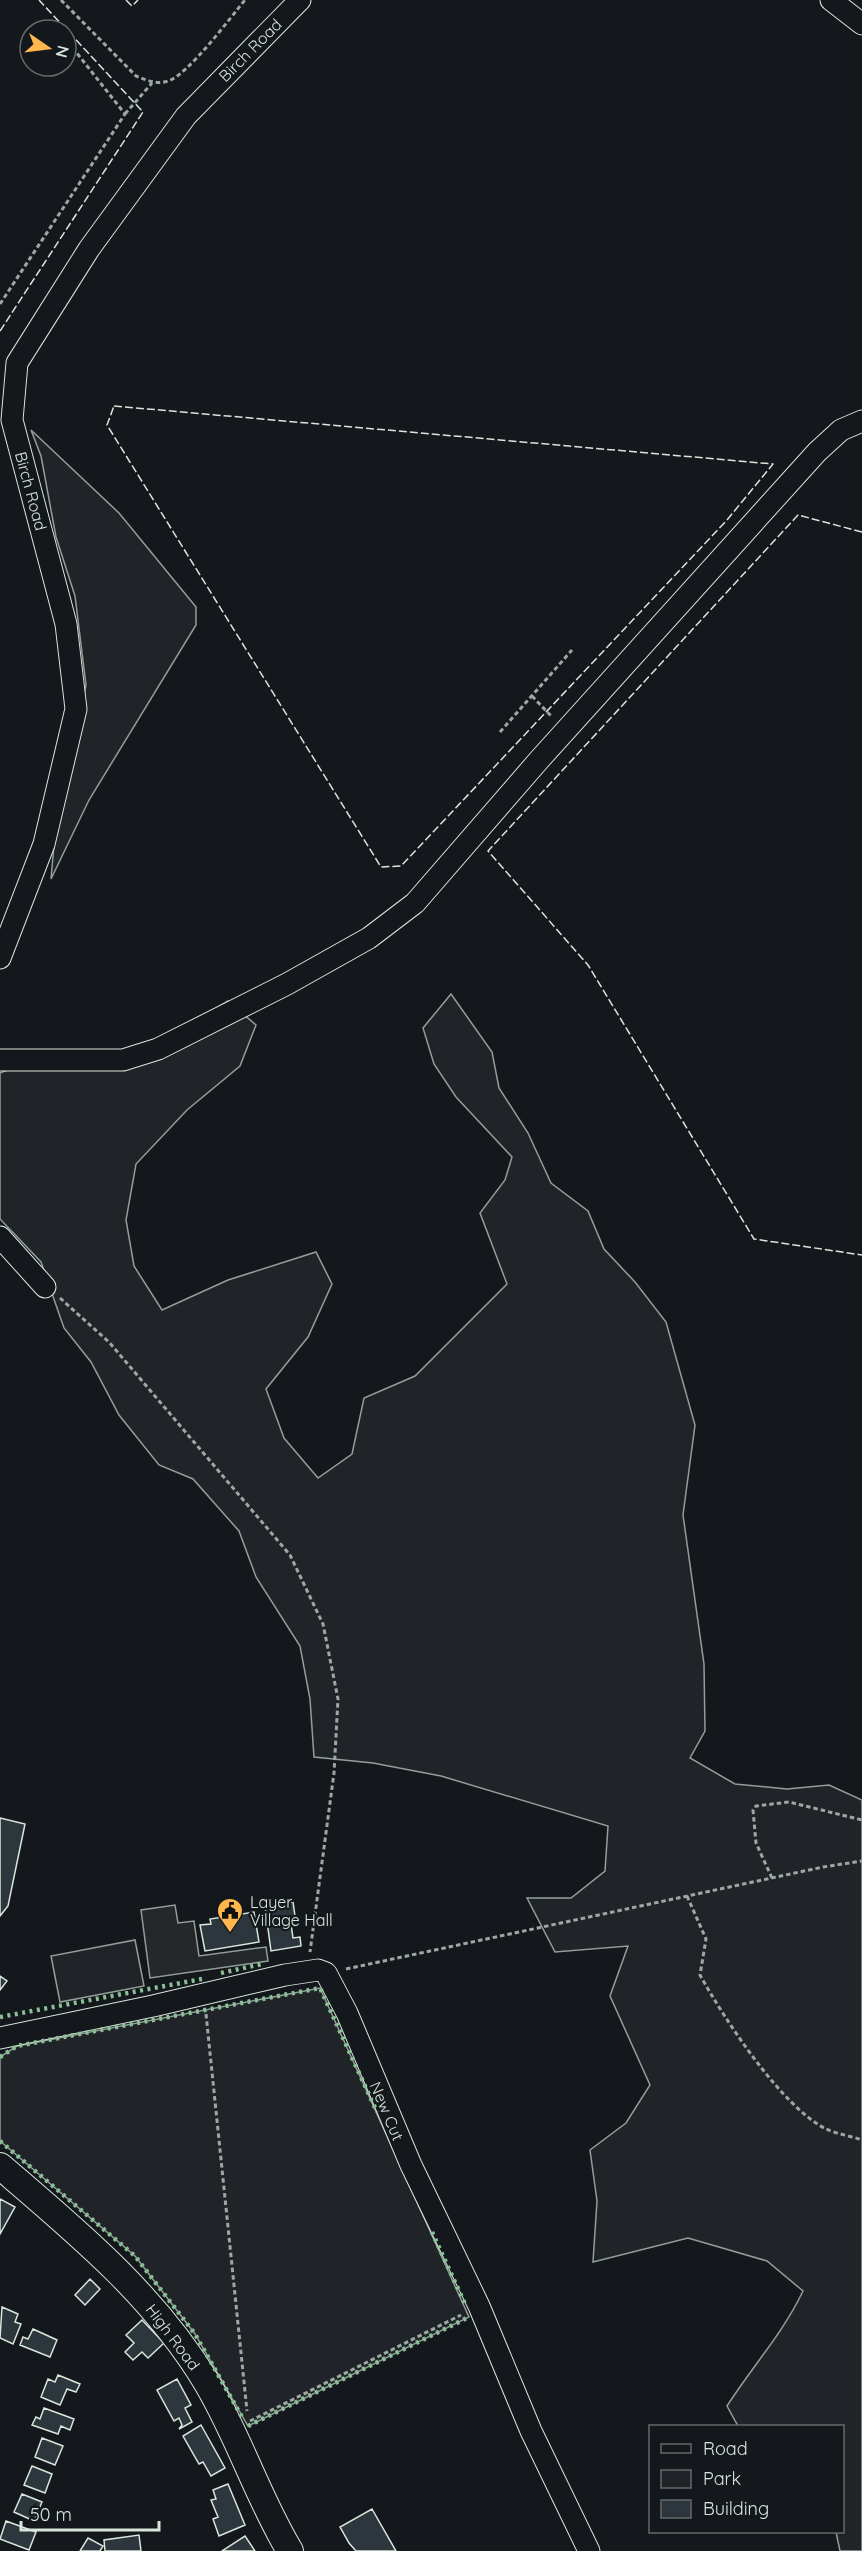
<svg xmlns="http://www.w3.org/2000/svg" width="862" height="2551" font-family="Quicksand,sans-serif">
  <rect width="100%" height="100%" fill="#14181c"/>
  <path fill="#202428" stroke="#939e99" stroke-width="1.5" d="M 31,430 L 119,513 L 196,607 L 196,625 L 89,800 L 51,879 L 54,845 L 86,685 L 75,596 L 56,537 L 41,456 Z
    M 451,994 L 492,1052 L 499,1088 L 528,1133 L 551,1183 L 588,1211 L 604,1249 L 635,1282 L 666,1322 L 695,1425 L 683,1515 L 704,1664 L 705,1731 L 690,1758 L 735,1784 L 787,1789 L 829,1785 L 862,1800 L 862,2551 L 840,2551 L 836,2532 L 842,2532 L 842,2426 L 738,2426 L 727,2406 C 752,2367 783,2333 803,2291 L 767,2261 L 688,2238 L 593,2262 L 597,2201 L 590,2150 L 626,2123 L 650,2085 L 610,1996 L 628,1946 L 555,1952 L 527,1898 L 571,1898 L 605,1871 L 608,1826 L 441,1776 L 373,1763 L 314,1757 L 310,1699 L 300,1646 L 256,1577 L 239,1531 L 193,1479 L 159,1465 L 119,1415 L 91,1362 L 64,1328 L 41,1262 L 0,1219 L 0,1073 L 25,1063 L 105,1064 L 177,1032 L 228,1001 L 256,1025 L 240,1066 L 187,1110 L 136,1164 L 126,1220 L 134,1266 L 162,1310 L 228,1280 L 316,1252 L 332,1284 L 308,1337 L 266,1389 L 284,1438 L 318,1478 L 352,1454 L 364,1398 L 415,1376 L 507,1284 L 480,1213 L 505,1180 L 512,1157 L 456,1097 L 434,1064 L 423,1028 Z
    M 135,1940 L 144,1986 L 60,2002 L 51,1956 Z
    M 320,1988 L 469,2317 L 248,2426 L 195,2334 L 135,2256 L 0,2141 L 0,2057 L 17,2046 Z"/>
  <path fill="#24282b" stroke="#939e99" stroke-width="1.5" d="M 175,1905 L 178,1923 L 194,1921 L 199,1956 L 266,1947 L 268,1961 L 150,1978 L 141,1910 Z"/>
  <path fill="#2c363c" stroke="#d8e6dc" stroke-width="1.5" d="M 0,1818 L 25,1824 L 8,1906 L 0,1916 Z
    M 293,1902 L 296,1923 L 291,1924 L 293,1938 L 300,1937 L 301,1946 L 271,1951 L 265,1906 Z
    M 254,1912 L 259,1942 L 205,1951 L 200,1925 L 211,1924 L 210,1919 Z
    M 0,1976 L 7,1981 L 0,1990 Z
    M 0,2199 L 15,2207 L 0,2234 Z
    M 90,2279 L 100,2289 L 85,2305 L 75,2295 Z
    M 2,2307 L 18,2314 L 15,2322 L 21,2324 L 13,2344 L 0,2338 Z
    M 142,2320 L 164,2343 L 148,2358 L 142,2352 L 133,2360 L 125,2352 L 134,2343 L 126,2335 Z
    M 33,2329 L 57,2340 L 50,2357 L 20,2345 L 23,2337 L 28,2339 Z
    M 58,2375 L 80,2384 L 76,2392 L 67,2389 L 60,2405 L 41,2397 L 48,2379 L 55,2382 Z
    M 177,2379 L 191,2405 L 185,2408 L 192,2422 L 179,2429 L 182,2425 L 179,2418 L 174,2421 L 157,2390 Z
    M 44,2408 L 74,2419 L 70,2430 L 61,2426 L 58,2434 L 32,2425 L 36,2417 L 40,2419 Z
    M 201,2425 L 225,2468 L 211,2476 L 203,2462 L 199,2464 L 183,2436 Z
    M 42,2438 L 63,2446 L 55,2465 L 35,2457 Z
    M 32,2466 L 52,2474 L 45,2493 L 24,2485 Z
    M 228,2484 L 245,2525 L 219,2536 L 213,2519 L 218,2517 L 211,2500 L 216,2499 L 213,2490 Z
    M 22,2494 L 42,2502 L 34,2521 L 14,2512 Z
    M 372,2509 L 396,2551 L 356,2551 L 349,2543 L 340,2527 Z
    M 6,2521 L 36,2532 L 29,2550 L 0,2539 Z
    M 139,2535 L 141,2551 L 105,2551 L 104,2540 Z
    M 245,2536 L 255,2551 L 222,2551 Z
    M 88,2538 L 103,2546 L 100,2551 L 80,2551 Z"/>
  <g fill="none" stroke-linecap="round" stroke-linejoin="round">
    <defs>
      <path id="minor" d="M 831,0 L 862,24
        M 0,958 L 44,844 L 76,709 L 66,624 L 12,420 L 17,363 L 89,249 L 186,116 L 300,0
        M 0,1060 L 123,1060 L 158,1049 L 287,984 L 369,938 L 415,903 L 539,760 L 817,452 L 841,430 L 862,421
        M 0,1237 L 45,1287
        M 0,2038 L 153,2006 L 285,1975 L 318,1970 L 326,1973 L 347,2013 L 411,2165 L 479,2306 L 531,2431 L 589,2551"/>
      <path id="major" d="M 0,2166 C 76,2231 155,2296 207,2383 C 239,2437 258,2498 290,2551"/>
    </defs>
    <use href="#minor" stroke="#d8e6dc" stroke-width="23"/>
    <use href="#major" stroke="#d8e6dc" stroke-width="28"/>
    <path stroke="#9da8a2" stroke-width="3" stroke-dasharray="4.5 3" stroke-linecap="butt" d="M 61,0 L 136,76 C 147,80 156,85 168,81 C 188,75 230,18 245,0
      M 125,114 L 152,83
      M 0,304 L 125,114 L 76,52
      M 532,696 L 552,717
      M 500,732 L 572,650
      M 60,1298 L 109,1342 L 290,1555 L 323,1624 L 338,1699 L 334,1773 L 310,1952
      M 772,1878 L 756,1843 L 753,1810 L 756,1806 L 789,1802 L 862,1820
      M 687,1896 L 706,1939 L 700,1975 C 725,2020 781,2106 826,2129 C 837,2134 851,2136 862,2140
      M 346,1969 L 823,1867 L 862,1861
      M 206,2014 L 247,2411
      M 250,2421 L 461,2315"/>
    <use href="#minor" stroke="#14181c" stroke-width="21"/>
    <use href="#major" stroke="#14181c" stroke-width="26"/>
    <path stroke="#8ac095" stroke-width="4.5" stroke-dasharray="3 4.5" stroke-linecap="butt" d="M 221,1973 L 262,1964
      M 0,2017 L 202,1979
      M 0,2057 L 17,2046 L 320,1988 L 377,2112
      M 0,2141 L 135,2256 L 195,2334 L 242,2417
      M 432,2232 L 465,2304
      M 248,2426 L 469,2317"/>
    <path stroke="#d8e6dc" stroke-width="1.5" stroke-dasharray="8 3" stroke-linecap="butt" d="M 126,0 L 132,6 L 138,0
      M 0,331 L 143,112 L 39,0
      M 114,406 L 773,464 L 727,520 L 401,866 L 381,867 L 107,425 Z
      M 862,532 L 798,515 L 488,851 L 588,965 L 754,1239 L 862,1255"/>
  </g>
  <defs>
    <symbol id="civic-pin" viewBox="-11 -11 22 30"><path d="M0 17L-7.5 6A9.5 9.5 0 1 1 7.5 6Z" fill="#ffb74d" stroke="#14181c"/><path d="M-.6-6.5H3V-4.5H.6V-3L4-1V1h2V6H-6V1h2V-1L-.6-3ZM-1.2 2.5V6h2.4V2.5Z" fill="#111"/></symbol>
  </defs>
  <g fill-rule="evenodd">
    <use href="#civic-pin" x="215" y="1896" width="30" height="40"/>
  </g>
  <g text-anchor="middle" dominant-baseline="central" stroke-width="4.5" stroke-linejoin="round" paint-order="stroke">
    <g font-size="16" fill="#d8e6dc" stroke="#14181c">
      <text transform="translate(250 50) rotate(-45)">Birch Road</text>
      <text transform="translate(31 491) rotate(75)">Birch Road</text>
      <text transform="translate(387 2111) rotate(67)">New Cut</text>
      <text transform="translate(173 2337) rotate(53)">High Road</text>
    </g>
    <g font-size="16" fill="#d8e6dc" stroke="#14181c" text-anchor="start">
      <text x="250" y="1902">Layer<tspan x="250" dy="18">Village Hall</tspan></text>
    </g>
  </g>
  <rect x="649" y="2425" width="195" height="108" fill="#14181c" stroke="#626a69" stroke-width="1.5"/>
  <rect x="661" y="2444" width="30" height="9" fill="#14181c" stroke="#626a69" stroke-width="1.5"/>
  <text x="703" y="2455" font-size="18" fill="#d8e6dc">Road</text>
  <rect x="661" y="2470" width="30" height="18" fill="#202428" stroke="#626a69" stroke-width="1.5"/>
  <text x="703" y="2485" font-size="18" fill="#d8e6dc">Park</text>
  <rect x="661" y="2500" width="30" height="18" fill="#2c363c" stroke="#626a69" stroke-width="1.5"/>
  <text x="703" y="2515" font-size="18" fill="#d8e6dc">Building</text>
  <g transform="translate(48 48) rotate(104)"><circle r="28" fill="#14181c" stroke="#626a69" stroke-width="1.5"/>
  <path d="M0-4.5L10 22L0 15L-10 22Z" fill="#ffb74d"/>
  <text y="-9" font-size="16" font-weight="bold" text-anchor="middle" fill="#d8e6dc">N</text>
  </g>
  <path d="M21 2521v9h138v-9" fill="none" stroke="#d8e6dc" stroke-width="3"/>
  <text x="30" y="2521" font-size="18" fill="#d8e6dc" stroke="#14181c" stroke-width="4.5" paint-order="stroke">50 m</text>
</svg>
